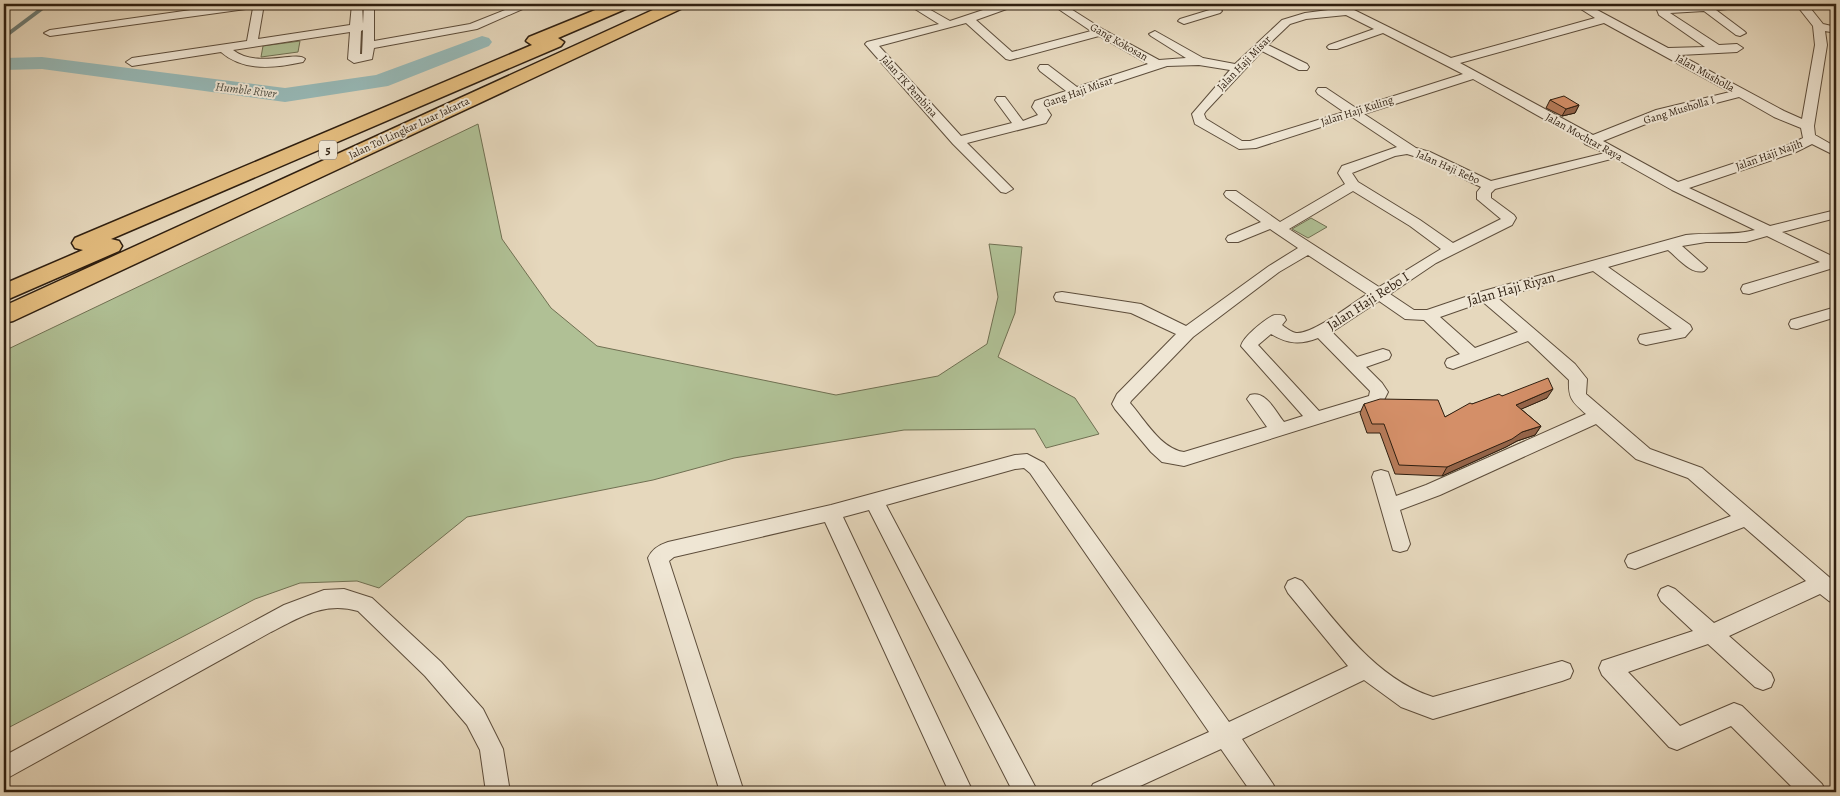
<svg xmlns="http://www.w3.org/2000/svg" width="1840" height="796" font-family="Alegreya,serif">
  <rect width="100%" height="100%" fill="#e6d8bd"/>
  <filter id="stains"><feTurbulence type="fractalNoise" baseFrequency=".004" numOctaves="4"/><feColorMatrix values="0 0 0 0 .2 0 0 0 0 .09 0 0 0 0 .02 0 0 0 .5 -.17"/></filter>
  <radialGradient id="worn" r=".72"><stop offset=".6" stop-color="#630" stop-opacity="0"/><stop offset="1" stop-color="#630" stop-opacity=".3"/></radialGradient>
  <path fill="#b0c095" stroke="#707052" d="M 300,41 L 298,52 L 261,57 L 263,46 Z
    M 478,124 L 502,239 L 551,308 L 597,346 L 836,395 L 938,376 L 987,344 L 998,297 L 989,244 L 1022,247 L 1015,313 L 998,357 L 1075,398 L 1099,434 L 1046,448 L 1035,429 L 904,430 L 734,458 L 653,480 L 467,517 L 379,588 L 357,581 L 300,583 L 255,599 L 4,730 L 4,351 Z
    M 1311,218 L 1327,227 L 1308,238 L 1292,229 Z"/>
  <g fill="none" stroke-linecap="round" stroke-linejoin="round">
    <path stroke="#6d7b74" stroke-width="4" d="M 4,37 L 48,4"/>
    <path fill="#97b9b7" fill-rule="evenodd" d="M 482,36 L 489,38 L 492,42 L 489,46 L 388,86 L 285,102 L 42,69 L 4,70 L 4,58 L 42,57 L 285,88 L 376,75 Z"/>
    <defs>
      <path id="minor" d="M 233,4 L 264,4 L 258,39 L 350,25 L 352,4 L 362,4 L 363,24 L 364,4 L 374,4 L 374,41 L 470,24 L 520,4 L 534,4 L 477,29 L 374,48 L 372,59 L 354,63 L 348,59 L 350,32 L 233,50 C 257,69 297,50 305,59 L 303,62 C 275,68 244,72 221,52 L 132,66 L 126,62 L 132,58 L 247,41 L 253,8 L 50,36 L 44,33 L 50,30 ZM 363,30 L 362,54 L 360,54 L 361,31 Z
        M 907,4 L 920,4 L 950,21 L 1001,4 L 1016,4 L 1015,6 L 976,20 L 1012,52 L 1091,31 L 1051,4 L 1063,4 L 1104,30 L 1159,60 L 1186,58 L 1151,36 L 1149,34 L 1155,31 L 1203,58 L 1235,64 L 1282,20 L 1305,13 L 1336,9 L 1329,4 L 1342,4 L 1451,58 L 1595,18 L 1573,4 L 1586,4 L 1668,48 L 1705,47 L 1659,15 L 1657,10 L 1663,7 L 1706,4 L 1807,4 L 1823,24 L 1836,27 L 1836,33 L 1825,31 L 1827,45 L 1814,126 L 1815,135 L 1836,147 L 1836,156 L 1812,144 L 1796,152 L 1689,188 L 1770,226 L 1836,210 L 1836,218 L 1782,232 L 1836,258 L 1836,269 L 1833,268 L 1749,294 L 1743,293 L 1741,289 L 1743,285 L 1820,262 L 1767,236 L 1746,242 L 1706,242 L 1682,246 L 1707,268 L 1704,271 C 1691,275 1678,258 1668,250 L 1608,267 L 1690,325 L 1692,329 L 1685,337 L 1646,345 L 1640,343 L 1638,339 L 1640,335 L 1672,329 L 1593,271 L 1498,298 L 1575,364 L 1587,379 L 1586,394 L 1650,449 L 1702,468 L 1836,583 L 1836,604 L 1829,601 L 1820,594 L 1729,636 L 1771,673 L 1774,680 L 1771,687 L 1763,690 L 1755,687 L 1708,644 L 1628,672 L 1680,726 L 1734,703 L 1742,706 L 1822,784 L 1826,792 L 1797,792 L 1731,726 L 1677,750 L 1669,747 L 1602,675 L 1599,668 L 1602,661 L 1693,631 L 1661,601 L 1658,595 L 1661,589 L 1668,586 L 1675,589 L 1714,623 L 1806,581 L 1744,527 L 1635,569 L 1628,567 L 1625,561 L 1628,555 L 1731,516 L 1688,478 L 1636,459 L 1596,424 L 1440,495 L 1400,510 L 1410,544 L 1407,550 L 1400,552 L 1393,550 L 1372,477 L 1374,472 L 1381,470 L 1388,472 L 1396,496 L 1426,485 L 1586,414 C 1573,402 1568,399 1569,380 L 1528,341 L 1453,369 L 1447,367 L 1445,363 L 1447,359 L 1460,354 L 1424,320 L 1405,319 L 1379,301 L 1332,332 L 1357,357 L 1383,349 L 1389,351 L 1391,355 L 1389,359 L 1366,367 L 1382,383 L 1388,392 L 1382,404 L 1184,466 L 1162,462 L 1151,452 L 1115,409 L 1112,404 L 1117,394 L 1176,334 L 1131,313 L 1056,301 L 1054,297 L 1056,293 L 1062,292 L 1141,304 L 1186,326 L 1269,266 L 1298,248 L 1270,229 L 1238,242 L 1228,242 L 1226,239 L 1228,236 L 1261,222 L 1226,197 L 1224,194 L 1226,191 L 1236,191 L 1280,222 L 1345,184 L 1338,173 L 1342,166 L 1397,147 L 1352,117 L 1256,148 L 1239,149 L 1195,124 L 1192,114 L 1230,70 L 1199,65 L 1167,66 L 1045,106 L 1051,115 L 1046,123 L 967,143 L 1013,189 L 1006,193 L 1001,192 L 953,144 L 865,44 L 867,42 L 939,24 ZM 1750,7 L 1798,7 L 1813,26 L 1815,45 L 1802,119 L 1784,111 L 1680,55 L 1737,52 L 1743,48 L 1737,44 L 1719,45 L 1670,13 L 1704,11 L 1736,35 L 1740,36 L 1746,33 L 1744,31 L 1716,10 ZM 1346,15 L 1374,29 L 1329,45 L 1327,47 L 1329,49 L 1337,49 L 1383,33 L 1463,74 L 1356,108 L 1326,88 L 1318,88 L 1316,91 L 1318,94 L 1344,112 L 1250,141 L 1242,141 L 1206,119 L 1204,114 L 1206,111 L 1262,51 L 1299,70 L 1307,70 L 1309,67 L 1307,64 L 1268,45 L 1290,24 L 1306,19 ZM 966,23 L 1006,59 L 1010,60 L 1099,36 L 1148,64 L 1077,87 L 1048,65 L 1040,65 L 1038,68 L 1040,71 L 1066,91 L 1035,101 L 1032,107 L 1038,115 L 1023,121 L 1005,97 L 997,97 L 995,100 L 1012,123 L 961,136 L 879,46 ZM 1604,23 L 1730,92 L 1656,110 L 1593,135 L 1460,63 ZM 1473,79 L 1583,141 L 1585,144 L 1605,153 L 1491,181 L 1430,152 L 1416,148 L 1364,114 ZM 1739,97 L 1774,117 L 1801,128 L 1803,138 L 1786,146 L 1678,182 L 1603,141 L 1666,116 ZM 1407,154 L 1420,158 L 1481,187 L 1477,192 L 1477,199 L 1501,219 L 1453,243 L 1420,220 L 1358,182 L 1352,173 L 1395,156 ZM 1615,158 L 1672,190 L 1755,230 C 1733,236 1709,232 1686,235 L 1480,292 L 1427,310 L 1414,310 L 1390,294 L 1436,263 L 1512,225 L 1516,218 L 1514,215 L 1491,198 L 1491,193 L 1495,189 ZM 1353,191 L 1410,226 L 1441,249 L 1379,287 L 1289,229 ZM 1308,255 L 1367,294 C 1353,303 1312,335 1296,333 C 1291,332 1286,328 1282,325 L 1286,320 L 1284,316 C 1280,315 1276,314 1272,316 C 1263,321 1243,337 1241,346 L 1303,416 L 1284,422 C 1275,411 1266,390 1250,395 L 1247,399 L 1267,427 L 1184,452 C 1161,449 1145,420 1130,403 L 1131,401 L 1193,337 L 1279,272 ZM 1483,302 L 1518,332 L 1475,348 L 1440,317 ZM 1271,334 C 1288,344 1300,345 1318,338 L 1370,391 L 1369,396 L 1319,411 L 1258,345 Z
        M 1216,8 L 1220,9 L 1222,11 L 1220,13 L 1184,24 L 1178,21 L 1180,19 Z
        M 1836,307 L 1836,317 L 1797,329 L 1791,328 L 1789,324 L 1791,320 Z
        M 1027,454 L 1044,463 L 1229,722 L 1348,666 L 1288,593 L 1285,587 L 1288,581 L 1295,578 L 1302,581 C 1339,625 1376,679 1433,697 L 1562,661 L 1570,664 L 1573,671 L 1570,678 L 1562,681 L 1433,719 L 1401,707 L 1364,680 L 1242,739 L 1273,784 L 1277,792 L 1251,792 L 1221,749 L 1127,792 L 1089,792 L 1093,784 L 1209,732 L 1030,473 L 1024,468 L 1015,469 L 886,505 L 1038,792 L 1013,792 L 869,510 L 843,517 L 973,792 L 949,792 L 825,522 L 674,557 L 669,561 L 744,792 L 720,792 L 648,558 C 652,549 659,545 668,542 L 831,505 L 1015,455 Z
        M 344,589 L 372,598 L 441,662 L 483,709 L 503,749 L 510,792 L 486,792 L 480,750 L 467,725 L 425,676 L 358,611 C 325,601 300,617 271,632 L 4,780 L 4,756 L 284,605 L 324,590 Z"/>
      <path id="highway" d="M 610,4 L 632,4 L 630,7 L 558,38 L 564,42 L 561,46 L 111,239 L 119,241 L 122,246 L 119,251 L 4,301 L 4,284 L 83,250 L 75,248 L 72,243 L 75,238 L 532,45 L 526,41 L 529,37 Z
        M 666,4 L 687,4 L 685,7 L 13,321 L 4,323 L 4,306 Z"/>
    </defs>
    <use href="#minor" stroke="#5d4d3b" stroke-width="2"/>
    <use href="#highway" stroke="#2f1f10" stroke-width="3"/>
    <use href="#minor" fill="#efe6d4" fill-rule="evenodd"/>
    <use href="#highway" fill="#e3bc7e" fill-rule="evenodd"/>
  </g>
  <path fill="#b67b59" stroke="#2f1f10" d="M 1550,100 L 1579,105 L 1575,113 L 1562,116 L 1546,108 Z
    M 1502,396 L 1547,398 L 1521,409 L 1541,426 L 1535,435 L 1517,441 L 1506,447 L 1442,476 L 1395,474 L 1380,433 L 1367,433 L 1360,413 L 1364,404 L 1445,417 L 1472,404 Z"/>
  <path fill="#946449" stroke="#2f1f10" d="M 1579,105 L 1575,113 L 1562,116 L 1566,109 Z
    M 1553,389 L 1547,398 L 1510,414 L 1516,405 Z
    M 1541,426 L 1535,435 L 1517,441 L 1506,447 L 1442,476 L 1447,467 L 1522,432 Z"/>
  <path fill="#d48f68" stroke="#2f1f10" d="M 1564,96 L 1579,105 L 1566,109 L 1550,100 Z
    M 1548,378 L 1553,389 L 1516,405 L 1541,426 L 1522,432 L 1512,439 L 1447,467 L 1399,465 L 1384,424 L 1372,424 L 1364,404 L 1380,399 L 1438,400 L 1445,417 L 1470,403 L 1472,404 L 1499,394 L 1502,396 Z"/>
  <g text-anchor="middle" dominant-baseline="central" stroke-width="4" stroke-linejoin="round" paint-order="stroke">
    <g font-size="11" fill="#2f1f10" stroke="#efe6d4">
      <text transform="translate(1119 42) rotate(30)">Gang Kokosan</text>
      <text transform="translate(1244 63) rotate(-46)">Jalan Haji Misar</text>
      <text transform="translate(1705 73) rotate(29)">Jalan Musholla</text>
      <text transform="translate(909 86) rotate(48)">Jalan TK Pembina</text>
      <text transform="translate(1078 92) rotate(-20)">Gang Haji Misar</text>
      <text transform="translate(1679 110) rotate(-17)">Gang Musholla I</text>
      <text transform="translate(1357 111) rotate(-18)">Jalan Haji Kuling</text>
      <text transform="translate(409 128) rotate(-25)">Jalan Tol Lingkar Luar Jakarta</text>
      <text transform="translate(1584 137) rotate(29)">Jalan Mochtar Raya</text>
      <text transform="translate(1769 155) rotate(-20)">Jalan Haji Najih</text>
      <text transform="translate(1448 167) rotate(24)">Jalan Haji Rebo</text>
    </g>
    <g font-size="12" font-style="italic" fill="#4e4d42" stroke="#efe6d4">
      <text transform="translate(246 90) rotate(7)">Humble River</text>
    </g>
    <rect fill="#efe6d4" stroke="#695b4b" stroke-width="1" x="319" y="140.5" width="18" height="19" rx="4"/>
    <g font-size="12" font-weight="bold" fill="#2f1f10">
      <text x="328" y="150">5</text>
    </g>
    <g font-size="14" fill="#2f1f10" stroke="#efe6d4">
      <text transform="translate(1511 289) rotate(-16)">Jalan Haji Riyan</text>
      <text transform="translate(1368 301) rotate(-33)">Jalan Haji Rebo I</text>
    </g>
  </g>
  <rect width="1840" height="796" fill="none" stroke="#e6d8bd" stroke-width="20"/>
  <rect x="5" y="5" width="1830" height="786" fill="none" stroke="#2f1f10" stroke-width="2.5"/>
  <rect x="10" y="10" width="1820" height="776" fill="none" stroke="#2f1f10"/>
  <rect width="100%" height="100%" filter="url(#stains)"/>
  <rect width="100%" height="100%" fill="url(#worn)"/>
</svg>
